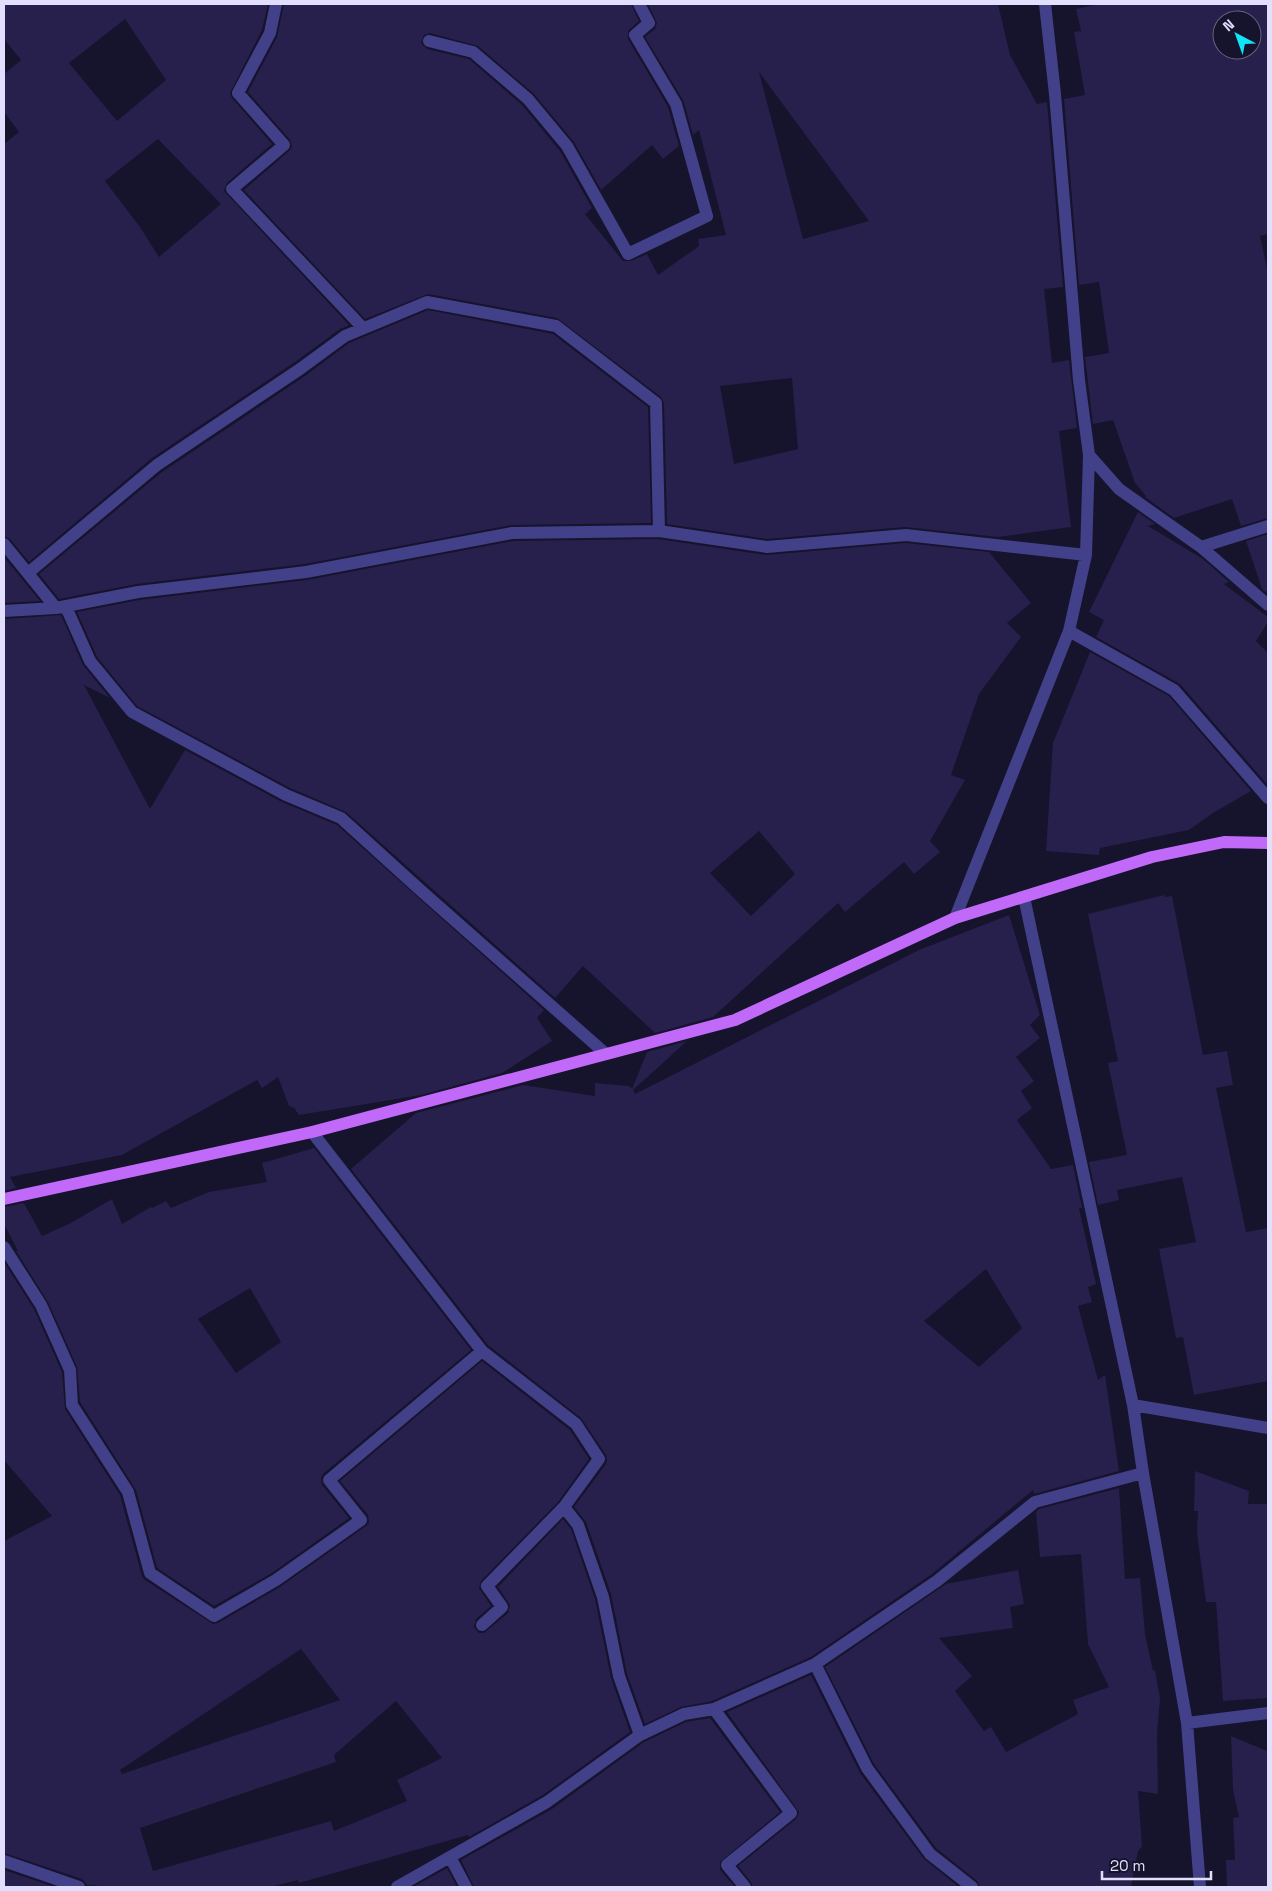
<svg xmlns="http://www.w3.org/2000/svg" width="1272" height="1891" font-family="'Space Grotesk',sans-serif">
  <rect width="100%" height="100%" fill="#16132c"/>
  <path fill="#271f4c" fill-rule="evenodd" d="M 4,4 L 268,4 L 262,30 L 230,93 L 232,98 L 272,144 L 227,183 L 224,191 L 349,325 L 340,329 L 295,362 L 152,458 L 29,562 L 10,539 L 4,536 L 4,144 L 19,132 L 4,112 L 4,74 L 21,60 L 4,39 ZM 125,19 L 166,80 L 117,121 L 69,63 ZM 158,139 L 221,204 L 159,257 L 140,227 L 105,181 Z
    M 284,4 L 631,4 L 639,21 L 628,31 L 628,39 L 668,107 L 679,146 L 663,159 L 652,145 L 601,190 L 574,142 L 534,94 L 478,46 L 430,33 L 424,35 L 421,43 L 427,49 L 469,59 L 522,105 L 560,151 L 592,208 L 585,214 L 623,261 L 631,261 L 647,254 L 658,275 L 699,246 L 698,239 L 726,235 L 699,130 L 693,135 L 683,100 L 645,37 L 655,29 L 657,23 L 648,4 L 998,4 L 1010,55 L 1037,104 L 1047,102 L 1063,287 L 1044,289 L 1052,363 L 1069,360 L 1077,428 L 1059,431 L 1071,527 L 998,537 L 905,527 L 767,539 L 667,524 L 664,403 L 661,397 L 557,318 L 428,294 L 365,319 L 244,190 L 289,151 L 292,147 L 290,140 L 248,92 L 277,37 ZM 759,72 L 869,221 L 803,239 ZM 792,378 L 798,449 L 734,464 L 720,386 Z
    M 1099,4 L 1268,4 L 1268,234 L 1260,236 L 1268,273 L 1268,518 L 1241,526 L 1232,499 L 1174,518 L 1145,497 L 1146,496 L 1135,483 L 1113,420 L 1093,424 L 1085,357 L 1109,353 L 1099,282 L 1079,285 L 1064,99 L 1085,95 L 1074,32 L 1081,31 L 1076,9 ZM 1222,20 L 1252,20 L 1252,50 L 1222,50 Z
    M 428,310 L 553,334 L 648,407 L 651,523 L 511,525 L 305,564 L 137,584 L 59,599 L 39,574 L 162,472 L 305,376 L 349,343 Z
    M 1138,512 L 1155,524 L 1148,526 L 1203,559 L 1229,582 L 1224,584 L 1268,617 L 1268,622 L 1256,641 L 1268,653 L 1268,782 L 1266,783 L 1180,684 L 1096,637 L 1104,620 L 1089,612 Z
    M 1268,534 L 1268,591 L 1265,592 L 1262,589 L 1246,541 Z
    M 658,539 L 766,555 L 906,543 L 989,552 L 1031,603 L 1007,623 L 1021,637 L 979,694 L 951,775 L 965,780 L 930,841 L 940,852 L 914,874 L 904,862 L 845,912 L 838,903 L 713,1017 L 655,1033 L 583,966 L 555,998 L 346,812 L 290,788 L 137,706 L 97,657 L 77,612 L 139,600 L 307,580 L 513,541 ZM 759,831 L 795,874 L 751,916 L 710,873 Z
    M 4,557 L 40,601 L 4,603 Z
    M 61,615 L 83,665 L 110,698 L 84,685 L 150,809 L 185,750 L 282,802 L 337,825 L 544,1010 L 537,1018 L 552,1041 L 502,1073 L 421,1095 L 299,1115 L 294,1108 L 289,1106 L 278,1077 L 262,1088 L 257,1080 L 122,1155 L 10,1177 L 16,1188 L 4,1191 L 4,619 Z
    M 1090,652 L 1169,696 L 1251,791 L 1213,813 L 1189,830 L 1100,848 L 1099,855 L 1046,851 L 1053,743 Z
    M 1164,895 L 1165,897 L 1172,896 L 1203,1055 L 1227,1051 L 1233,1085 L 1216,1088 L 1246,1232 L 1268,1228 L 1268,1381 L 1194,1395 L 1183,1337 L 1176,1338 L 1159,1249 L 1196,1242 L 1182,1177 L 1117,1190 L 1119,1200 L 1098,1205 L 1089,1162 L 1127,1155 L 1108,1063 L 1118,1061 L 1088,914 Z
    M 1009,915 L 1040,1015 L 1030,1025 L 1040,1038 L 1016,1057 L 1034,1081 L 1021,1091 L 1032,1108 L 1017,1120 L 1051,1169 L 1073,1165 L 1082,1208 L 1079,1208 L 1096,1284 L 1088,1287 L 1092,1302 L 1078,1306 L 1098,1380 L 1105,1375 L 1119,1471 L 1034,1494 L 1033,1490 L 932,1574 L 811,1657 L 712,1701 L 681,1707 L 645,1724 L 627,1674 L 611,1594 L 586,1522 L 574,1507 L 606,1464 L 607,1460 L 606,1455 L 581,1418 L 488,1345 L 351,1169 L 416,1113 L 523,1085 L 595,1096 L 595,1083 L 629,1086 L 632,1089 L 647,1052 L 687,1041 L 633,1090 L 635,1094 L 919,950 ZM 986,1269 L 1022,1328 L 979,1367 L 924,1321 Z
    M 314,1148 L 471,1350 L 323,1474 L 321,1478 L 322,1485 L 349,1518 L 272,1573 L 214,1606 L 157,1568 L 136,1490 L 80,1402 L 77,1367 L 48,1302 L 16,1251 L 18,1251 L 4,1224 L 4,1207 L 24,1203 L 42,1236 L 71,1223 L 112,1199 L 122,1224 L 151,1207 L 152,1208 L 166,1201 L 171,1208 L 209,1192 L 267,1182 L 262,1163 ZM 250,1288 L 281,1342 L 236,1373 L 198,1319 Z
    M 4,1262 L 34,1309 L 62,1372 L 65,1409 L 120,1495 L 142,1576 L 145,1580 L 213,1624 L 218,1623 L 280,1587 L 366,1526 L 369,1523 L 368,1515 L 340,1481 L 482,1361 L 570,1430 L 589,1459 L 558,1502 L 481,1581 L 479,1588 L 491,1606 L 476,1619 L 474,1627 L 479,1633 L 484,1633 L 508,1613 L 510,1605 L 498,1587 L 563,1519 L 571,1529 L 595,1599 L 611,1678 L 630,1732 L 543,1795 L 469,1837 L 468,1835 L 299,1883 L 298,1880 L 270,1887 L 118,1887 L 87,1885 L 82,1879 L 4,1853 L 4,1541 L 52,1516 L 4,1460 ZM 301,1649 L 340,1700 L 122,1774 L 120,1770 ZM 396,1701 L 442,1758 L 397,1780 L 407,1801 L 334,1831 L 331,1821 L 153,1871 L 140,1828 L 336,1762 L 334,1755 Z
    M 1195,1471 L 1249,1491 L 1248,1504 L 1268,1504 L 1268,1698 L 1223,1701 L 1216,1602 L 1206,1602 L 1197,1533 L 1198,1511 L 1194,1511 Z
    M 1119,1488 L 1125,1579 L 1140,1578 L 1145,1634 L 1153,1671 L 1155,1670 L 1160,1698 L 1157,1734 L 1158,1794 L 1138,1791 L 1142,1846 L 1138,1851 L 1131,1887 L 980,1887 L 977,1881 L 936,1848 L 874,1764 L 825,1667 L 946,1584 L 1018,1570 L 1024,1604 L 1010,1607 L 1013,1628 L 939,1638 L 972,1676 L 955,1691 L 984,1731 L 991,1727 L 1006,1752 L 1078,1714 L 1073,1700 L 1109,1687 L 1088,1644 L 1081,1554 L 1040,1557 L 1036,1512 L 1039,1509 Z
    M 811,1675 L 860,1773 L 924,1859 L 959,1887 L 753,1887 L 751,1882 L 738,1866 L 796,1819 L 799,1812 L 727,1712 Z
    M 710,1718 L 780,1812 L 720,1862 L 720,1870 L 735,1887 L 474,1887 L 461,1860 L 552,1809 L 644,1742 L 686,1722 Z
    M 1231,1736 L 1267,1751 L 1268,1887 L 1227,1887 L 1226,1860 L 1235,1860 L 1233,1818 L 1239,1817 L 1233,1790 Z
    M 447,1868 L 457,1887 L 413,1887 Z
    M 4,1870 L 55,1887 L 4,1887 Z"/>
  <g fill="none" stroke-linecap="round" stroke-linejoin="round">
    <path stroke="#414089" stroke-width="12" d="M 276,4 L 270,33 L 238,93 L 284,145 L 232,189 L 363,328
      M 429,41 L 473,52 L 528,99 L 567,146 L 628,254 L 707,216 L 676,104 L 635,35 L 649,23 L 639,4
      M 1089,455 L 1119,489 L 1201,547 L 1268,605
      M 4,544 L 56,608 L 138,592 L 306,572 L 512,533 L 659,531 L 767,547 L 906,535 L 1086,555
      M 1201,547 L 1268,526
      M 28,573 L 157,465 L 300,369 L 345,336 L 427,302 L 556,326 L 656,403 L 659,531
      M 66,607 L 90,661 L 132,712 L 286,795 L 341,818 L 418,888 L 606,1054
      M 4,611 L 56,608
      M 1069,631 L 1174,690 L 1268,798
      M 1024,897 L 1133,1405 L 1143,1473 L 1187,1723 L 1200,1887
      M 955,918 L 1069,631 L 1086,555 L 1089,455 L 1079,380 L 1055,94 L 1045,4
      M 4,1247 L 41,1305 L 70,1370 L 72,1405 L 128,1492 L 150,1573 L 214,1616 L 276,1580 L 361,1520 L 329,1480 L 482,1351 L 312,1132
      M 482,1351 L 576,1424 L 599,1459 L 564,1507 L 578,1525 L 603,1597 L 619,1676 L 640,1735
      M 1133,1405 L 1268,1428
      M 482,1625 L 502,1607 L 487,1586 L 564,1507
      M 815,1664 L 867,1768 L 930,1854 L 972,1887
      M 714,1709 L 791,1813 L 727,1865 L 745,1887
      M 1187,1723 L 1268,1713
      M 450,1857 L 466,1887
      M 4,1861 L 79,1887
      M 397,1887 L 547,1802 L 640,1735 L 684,1714 L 714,1709 L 815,1664 L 937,1581 L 1035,1502 L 1143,1473"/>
    <path stroke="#c16afa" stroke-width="12" d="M 4,1199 L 312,1132 L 735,1020 L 955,918 L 1152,857 L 1224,842 L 1268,843"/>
  </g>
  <rect width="1272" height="1891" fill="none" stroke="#e1defe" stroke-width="10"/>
  <g transform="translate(1237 35) rotate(319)"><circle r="24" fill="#16132c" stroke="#676480"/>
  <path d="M0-4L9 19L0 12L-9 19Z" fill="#12e4f7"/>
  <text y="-8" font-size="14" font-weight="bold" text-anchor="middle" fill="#e1defe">N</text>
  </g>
  <path d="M1102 1871v8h109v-8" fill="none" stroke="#e1defe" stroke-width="2.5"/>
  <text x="1110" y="1871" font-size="15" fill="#e1defe" stroke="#16132c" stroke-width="4" paint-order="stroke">20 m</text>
</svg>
